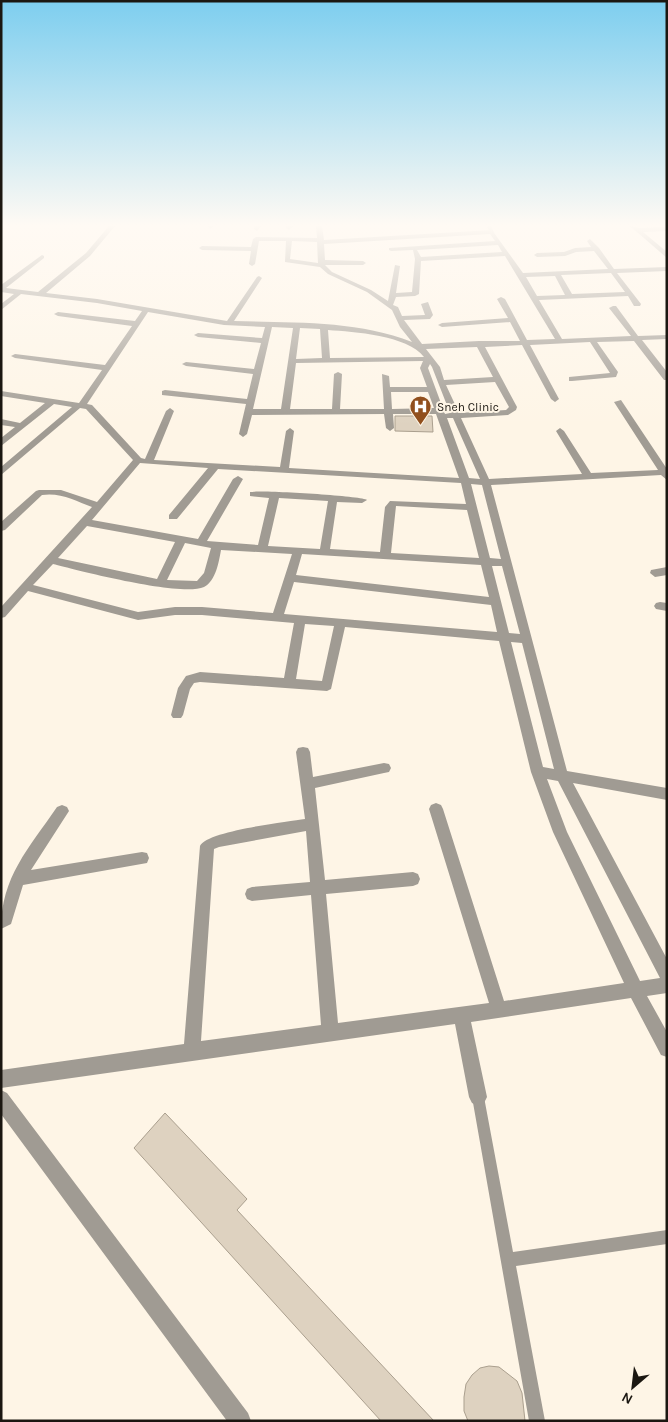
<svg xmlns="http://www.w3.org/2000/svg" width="668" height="1422" font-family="Karla,sans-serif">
  <rect width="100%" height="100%" fill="#fef5e6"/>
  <path fill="#ded2c0" stroke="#aa9f8e" d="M 395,416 L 432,416 L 433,432 L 395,431 Z
    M 165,1113 L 247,1199 L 237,1210 L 434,1421 L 381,1421 L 134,1148 Z
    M 489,1366 L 499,1367 L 517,1381 L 522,1393 L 525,1421 L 468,1421 L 464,1411 L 464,1397 L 466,1384 L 472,1375 L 480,1368 Z"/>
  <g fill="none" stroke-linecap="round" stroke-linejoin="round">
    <path fill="#a09b93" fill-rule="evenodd" d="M 487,226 L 491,226 L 494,233 L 490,233 Z
      M 478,1091 L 482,1093 L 484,1097 L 513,1252 L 667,1230 L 667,1244 L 516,1266 L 545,1421 L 529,1421 L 472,1097 L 474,1093 Z"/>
    <path fill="#a09b93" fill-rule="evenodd" d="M 109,226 L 115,226 L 90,256 L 46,293 L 97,299 L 227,321 L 257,277 L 259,276 L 262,278 L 234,321 C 293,323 356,320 412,342 L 400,327 L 392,310 L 367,292 L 328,274 L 320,267 L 285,262 L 286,241 L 259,241 L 255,264 L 252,266 L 249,264 L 251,251 L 202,250 L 199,248 L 202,246 L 251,247 L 253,239 L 256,237 L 317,238 L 316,226 L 322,226 L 324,240 L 492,230 L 523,273 L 608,269 L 594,251 L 576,252 L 565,256 L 537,257 L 534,255 L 537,253 L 564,252 L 575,248 L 591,247 L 587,241 L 590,239 L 599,248 L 614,269 L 667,267 L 667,271 L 617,273 L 641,304 L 640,306 L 634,306 L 628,296 L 539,300 L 562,339 L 631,336 L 609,308 L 613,306 L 616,306 L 638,336 L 667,335 L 667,339 L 642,340 L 667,372 L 667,380 L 664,380 L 634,341 L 597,342 L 618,372 L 616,377 L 572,381 L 569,381 L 569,377 L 610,373 L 590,342 L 530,345 L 559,399 L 555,402 L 551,399 L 522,345 L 485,347 L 517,407 L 516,410 L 508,415 L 461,418 L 489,479 L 582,474 L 556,431 L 560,428 L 564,431 L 591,473 L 658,470 L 614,402 L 621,400 L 667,469 L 667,480 L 661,475 L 491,485 L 567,771 L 667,788 L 667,800 L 573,783 L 667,959 L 667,993 L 647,996 L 667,1032 L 667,1057 L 661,1055 L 631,998 L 471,1022 L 487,1097 L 484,1103 L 478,1106 L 472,1103 L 469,1097 L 455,1024 L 1,1088 L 1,1070 L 184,1044 L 200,846 C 207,831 286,822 305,819 L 296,752 L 298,748 L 303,747 L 308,748 L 310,752 L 313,777 L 384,763 L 389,764 L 391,768 L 389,772 L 384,773 L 315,788 L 325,880 L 413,872 L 418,874 L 420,879 L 418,884 L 413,886 L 326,894 L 338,1023 L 489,1003 L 429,809 L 431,805 L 436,803 L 441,805 L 443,809 L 504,1001 L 624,983 L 553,832 L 531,772 L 499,641 L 345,627 L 331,689 L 327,691 L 200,682 L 194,683 L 190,689 L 183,715 L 181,718 L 173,718 L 171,715 L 178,688 L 186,676 L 200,672 L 284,678 L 294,623 L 202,615 L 175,615 L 138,620 L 28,591 L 5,617 L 1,618 L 1,607 L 92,507 C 76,501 60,492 42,495 L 5,530 L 1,531 L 1,522 L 36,491 L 39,490 L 61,490 L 97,502 L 133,460 L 86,409 L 80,408 L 1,475 L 1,467 L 72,407 L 54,404 L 1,446 L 1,438 L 15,427 L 1,425 L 1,419 L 20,423 L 45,403 L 1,396 L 1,391 L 79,403 L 102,370 L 15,358 L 11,356 L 15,354 L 105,365 L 132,326 L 58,316 L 54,314 L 58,312 L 135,321 L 142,311 L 97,303 L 21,294 L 1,310 L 1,304 L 14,294 L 1,292 L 1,285 L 42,255 L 44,256 L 44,258 L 6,288 L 38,292 L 86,253 ZM 490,234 L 495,241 L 389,248 L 389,250 L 391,251 L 413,250 L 415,259 L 412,292 L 396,293 L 400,266 L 395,265 L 388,301 L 371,290 L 332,272 L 325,265 L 363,265 L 366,263 L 363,261 L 325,260 L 324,244 ZM 292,241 L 317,242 L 318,263 L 290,259 ZM 498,245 L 502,252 L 421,257 L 417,250 ZM 505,256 L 555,339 L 527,340 L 505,299 L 501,297 L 497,299 L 508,318 L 442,323 L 438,325 L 442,327 L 510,322 L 520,341 L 479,341 L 422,344 L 404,320 L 430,319 L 433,315 L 428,302 L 421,304 L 425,315 L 402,316 L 398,307 L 393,305 L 396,297 L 415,296 L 419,294 L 421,261 ZM 611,273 L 625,292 L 572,294 L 561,275 ZM 555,276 L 565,295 L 537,296 L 526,277 ZM 148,312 L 224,325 L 265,327 L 262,338 L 198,333 L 194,335 L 198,337 L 261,343 L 254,369 L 186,362 L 182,364 L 186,366 L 253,374 L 247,399 L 165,390 L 162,391 L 162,395 L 246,404 L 239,434 L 243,437 L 247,434 L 252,415 L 384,414 L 386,428 L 390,431 L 394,428 L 393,414 L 436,414 L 459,478 L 289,468 L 294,431 L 290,428 L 286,431 L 280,467 L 154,460 L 174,411 L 170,408 L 166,411 L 145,459 L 141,458 L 92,405 L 87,404 ZM 272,327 L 293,328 L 281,409 L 253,409 ZM 300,328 L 320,329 L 322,358 L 296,359 ZM 328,330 C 354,332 407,335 424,357 L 330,358 ZM 477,347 L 493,377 L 444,380 L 440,367 L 426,349 ZM 423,361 L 420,368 L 427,387 L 390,387 L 389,376 L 382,374 L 384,409 L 340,409 L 342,374 L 338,372 L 334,374 L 332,409 L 290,409 L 296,363 ZM 430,364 L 432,367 L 450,413 L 445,414 L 428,368 ZM 495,382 L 509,407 L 506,410 L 459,413 L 446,385 ZM 391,392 L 428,392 L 434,408 L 392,409 ZM 447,418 L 453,418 L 480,479 L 469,478 ZM 140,463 L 208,468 L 169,515 L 169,519 L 177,519 L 218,469 L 461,483 L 466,504 L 390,501 L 385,507 L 380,552 L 330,549 L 337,502 L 362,503 L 367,500 C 362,496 261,490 250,492 L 250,496 L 269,498 L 258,545 L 207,541 L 243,479 L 238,476 L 233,479 L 198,539 L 92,520 ZM 471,484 L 482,485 L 501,559 L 490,558 ZM 279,498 L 328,501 L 320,549 L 268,546 ZM 396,506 L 467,510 L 479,558 L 391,553 ZM 87,526 L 175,542 L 157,579 L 58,558 ZM 185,543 L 211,548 L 204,573 L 197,581 L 167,580 ZM 221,550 L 292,554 L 273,613 L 202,607 L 175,607 L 138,612 L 33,585 L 53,564 C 80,571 181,597 204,587 C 216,581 219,561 221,550 ZM 302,554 L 481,565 L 489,597 L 296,575 ZM 492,566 L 502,566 L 520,634 L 509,633 ZM 294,582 L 491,605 L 497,632 L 284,614 ZM 305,624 L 334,626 L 322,681 L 296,679 ZM 511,642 L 522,643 L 554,769 L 543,767 ZM 547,779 L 558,781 L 660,978 L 640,981 L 567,832 ZM 306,831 L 310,882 L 252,887 L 247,889 L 245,894 L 247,899 L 252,901 L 311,895 L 321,1025 L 201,1041 L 214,849 L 219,847 Z
      M 208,226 L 214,226 L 210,229 Z
      M 255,226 L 261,226 L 257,231 L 254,229 Z
      M 287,226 L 293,226 L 289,230 L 286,228 Z
      M 630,226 L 639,228 L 667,227 L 667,231 L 643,232 L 667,252 L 667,258 Z
      M 667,567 L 667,575 L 655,577 L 650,573 L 651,570 Z
      M 660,602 L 667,603 L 667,611 L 656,609 L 654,606 L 656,603 Z
      M 62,805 L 67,807 L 69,811 L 31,870 L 142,852 L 147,853 L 149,858 L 147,863 L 23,885 L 11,924 L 1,929 C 1,877 29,848 57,807 Z
      M 1,1090 L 7,1093 L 248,1413 L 251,1421 L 227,1421 L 1,1114 Z"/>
  </g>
  <linearGradient id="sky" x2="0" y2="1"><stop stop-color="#7dceef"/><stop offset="0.53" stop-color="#fffaf4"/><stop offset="1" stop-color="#fffaf4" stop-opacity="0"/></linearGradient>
  <rect width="668" height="425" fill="url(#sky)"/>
  <defs>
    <symbol id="hospital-pin" viewBox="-11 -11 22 30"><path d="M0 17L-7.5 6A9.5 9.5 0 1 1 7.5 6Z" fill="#914f1d" stroke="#fef5e6"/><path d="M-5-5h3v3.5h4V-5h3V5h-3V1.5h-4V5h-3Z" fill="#fff"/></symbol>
  </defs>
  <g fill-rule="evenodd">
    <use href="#hospital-pin" x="408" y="394" width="25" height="34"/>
  </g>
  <g text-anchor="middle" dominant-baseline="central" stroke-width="4" stroke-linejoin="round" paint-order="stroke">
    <g font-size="12" fill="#1b1711" stroke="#fef5e6" text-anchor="start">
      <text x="437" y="407">Sneh Clinic</text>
    </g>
  </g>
  <rect width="668" height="1422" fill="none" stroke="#1b1711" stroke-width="5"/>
  <g transform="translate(633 1387) rotate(208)" stroke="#fef5e6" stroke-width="4" paint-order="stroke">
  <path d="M0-4L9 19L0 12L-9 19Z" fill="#1b1711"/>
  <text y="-8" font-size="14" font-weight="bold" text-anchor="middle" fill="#1b1711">N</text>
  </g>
</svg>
